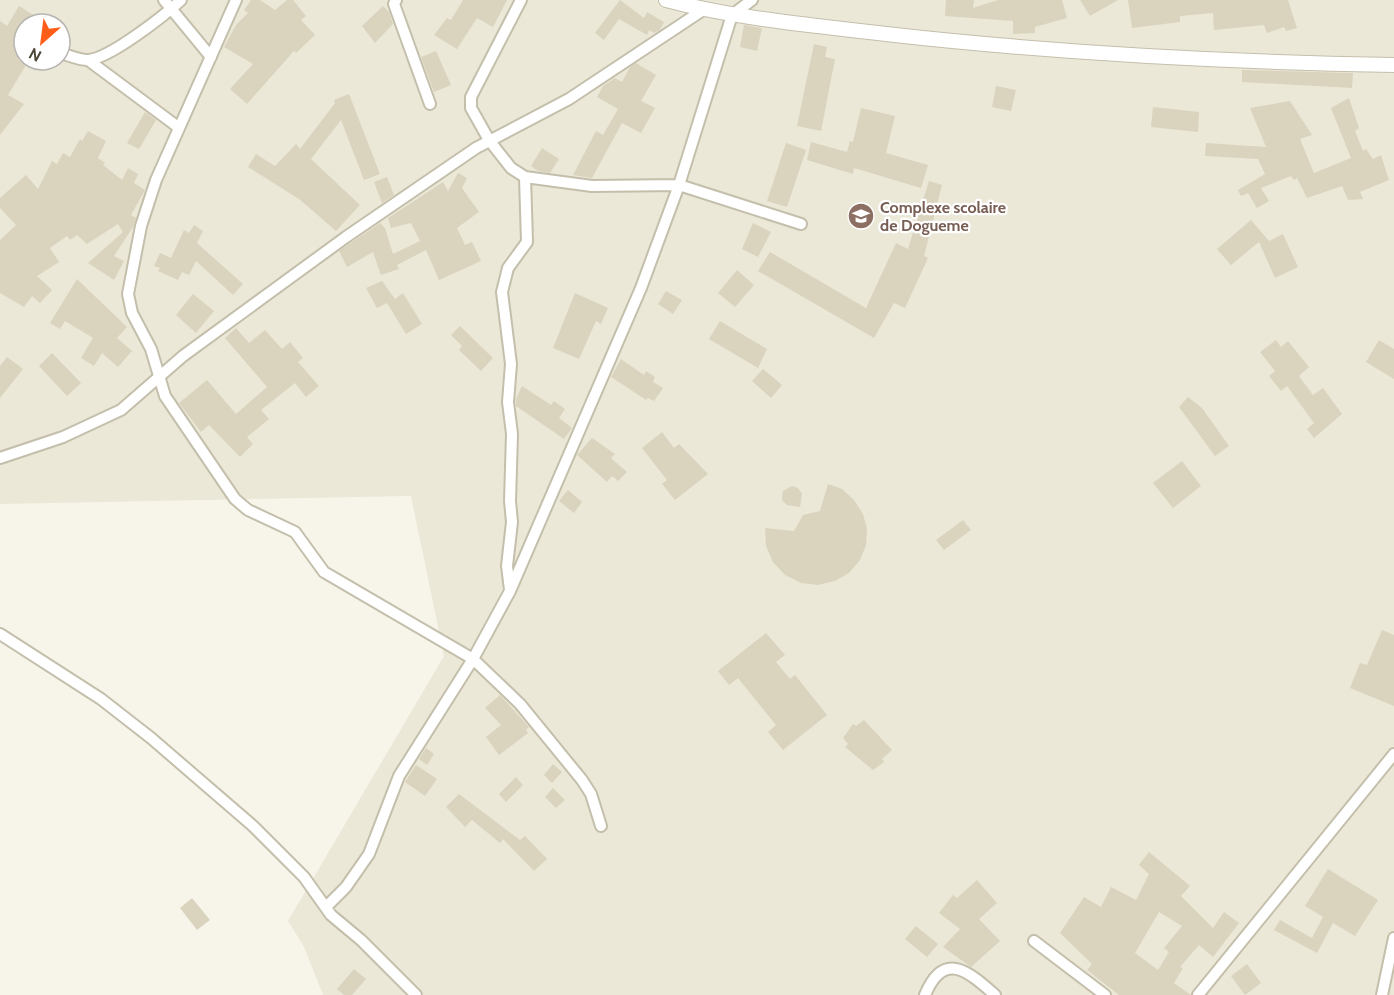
<svg xmlns="http://www.w3.org/2000/svg" width="1394" height="995" font-family="Cabin,sans-serif">
  <rect width="100%" height="100%" fill="#f7f5ea"/>
  <path fill="#ebe8d8" fill-rule="evenodd" d="M 0,0 L 1394,0 L 1394,995 L 323,995 L 304,947 L 288,921 L 444,656 L 411,496 L 0,504 ZM 24,24 L 60,24 L 60,60 L 24,60 Z"/>
  <path fill="#dad3be" fill-rule="evenodd" d="M 251,0 L 260,0 L 275,10 L 287,0 L 293,0 L 306,16 L 301,20 L 315,35 L 296,53 L 294,51 L 247,104 L 230,89 L 253,64 L 224,47 L 236,25 L 248,13 L 244,10 Z
    M 463,0 L 507,0 L 493,27 L 477,18 L 457,49 L 434,35 L 447,18 L 451,20 Z
    M 620,0 L 644,18 L 647,12 L 664,22 L 660,30 L 654,33 L 649,30 L 647,35 L 619,19 L 604,40 L 595,33 Z
    M 946,0 L 974,0 L 973,8 L 998,0 L 1062,0 L 1067,18 L 1035,27 L 1035,33 L 1013,34 L 1013,21 L 945,16 Z
    M 1080,0 L 1118,0 L 1090,16 Z
    M 1128,0 L 1288,0 L 1297,28 L 1286,31 L 1284,27 L 1267,33 L 1264,25 L 1214,30 L 1213,13 L 1180,16 L 1180,22 L 1132,28 Z
    M 19,6 L 48,24 L 24,24 L 24,33 L 16,48 L 23,52 L 18,60 L 26,65 L 8,95 L 24,104 L 0,135 L 0,21 L 7,26 Z
    M 383,6 L 389,12 L 393,24 L 375,43 L 362,26 Z
    M 744,25 L 762,28 L 757,51 L 740,47 Z
    M 814,44 L 827,47 L 825,57 L 835,59 L 821,131 L 797,126 Z
    M 436,51 L 451,85 L 434,92 L 421,57 Z
    M 636,63 L 656,75 L 641,101 L 655,108 L 641,133 L 622,123 L 592,178 L 573,175 L 596,131 L 603,135 L 618,109 L 597,97 L 603,86 L 615,78 L 622,82 L 630,67 Z
    M 1242,70 L 1353,73 L 1352,88 L 1242,82 Z
    M 996,86 L 1016,90 L 1011,111 L 992,107 Z
    M 349,94 L 380,174 L 364,180 L 341,120 L 311,159 L 360,205 L 336,231 L 299,199 L 248,167 L 256,154 L 275,166 L 296,144 L 300,149 L 335,103 L 334,100 Z
    M 1349,98 L 1359,128 L 1355,131 L 1363,151 L 1366,149 L 1373,159 L 1381,155 L 1389,180 L 1360,192 L 1363,199 L 1348,200 L 1342,186 L 1307,198 L 1297,178 L 1294,180 L 1291,176 L 1261,188 L 1269,201 L 1257,208 L 1248,193 L 1241,196 L 1238,190 L 1265,174 L 1258,159 L 1205,156 L 1206,143 L 1266,147 L 1250,108 L 1290,101 L 1312,135 L 1300,139 L 1314,173 L 1351,158 L 1331,108 Z
    M 1153,107 L 1199,112 L 1198,132 L 1151,127 Z
    M 861,108 L 895,116 L 886,153 L 928,165 L 921,188 L 854,168 L 853,174 L 807,160 L 811,142 L 847,152 L 850,141 L 853,142 Z
    M 145,112 L 156,120 L 139,149 L 127,143 Z
    M 88,131 L 106,141 L 98,158 L 105,163 L 103,165 L 122,180 L 128,168 L 138,174 L 134,183 L 145,190 L 131,215 L 136,218 L 133,227 L 114,256 L 124,261 L 114,280 L 88,263 L 123,232 L 118,224 L 87,244 L 77,235 L 70,240 L 67,236 L 50,248 L 59,262 L 37,276 L 52,290 L 40,303 L 32,296 L 24,307 L 0,293 L 0,240 L 16,225 L 0,208 L 0,198 L 26,175 L 38,189 L 52,161 L 57,164 L 63,153 L 70,157 L 80,139 L 82,141 Z
    M 786,143 L 806,150 L 787,207 L 767,201 Z
    M 542,148 L 559,159 L 550,173 L 538,171 L 531,166 Z
    M 458,173 L 467,178 L 462,188 L 479,212 L 457,228 L 465,245 L 472,242 L 481,261 L 439,280 L 426,250 L 397,265 L 399,269 L 381,275 L 373,252 L 347,267 L 339,251 L 380,223 L 385,228 L 393,254 L 420,241 L 411,223 L 391,228 L 388,218 L 443,182 L 448,191 Z
    M 387,177 L 394,195 L 382,203 L 374,182 Z
    M 929,181 L 942,185 L 924,256 L 928,258 L 905,308 L 894,303 L 874,338 L 758,271 L 770,252 L 866,308 L 896,243 L 908,249 Z
    M 1251,220 L 1269,241 L 1283,234 L 1298,267 L 1275,278 L 1259,242 L 1231,265 L 1217,249 Z
    M 753,223 L 771,232 L 758,257 L 742,249 Z
    M 194,225 L 203,231 L 197,243 L 243,284 L 233,295 L 196,261 L 189,275 L 182,272 L 178,280 L 158,271 L 160,268 L 154,266 L 160,253 L 171,258 L 184,230 L 189,233 Z
    M 737,270 L 754,285 L 735,307 L 718,293 Z
    M 77,279 L 127,327 L 117,338 L 132,351 L 118,367 L 102,353 L 94,366 L 81,358 L 93,338 L 65,321 L 60,329 L 50,323 Z
    M 382,281 L 395,299 L 403,293 L 422,324 L 406,334 L 387,303 L 377,308 L 366,288 Z
    M 666,291 L 682,300 L 673,314 L 658,304 Z
    M 575,293 L 608,308 L 601,324 L 596,321 L 579,359 L 553,348 Z
    M 193,294 L 214,311 L 196,333 L 176,315 Z
    M 720,321 L 767,349 L 758,368 L 709,339 Z
    M 460,326 L 493,358 L 481,371 L 459,350 L 462,346 L 451,335 Z
    M 236,328 L 249,343 L 265,330 L 282,349 L 290,342 L 303,358 L 298,362 L 319,386 L 306,397 L 295,383 L 261,410 L 269,419 L 247,437 L 253,444 L 240,457 L 209,425 L 201,432 L 179,403 L 207,380 L 236,414 L 267,387 L 225,338 Z
    M 1276,340 L 1281,347 L 1288,341 L 1309,367 L 1299,376 L 1313,395 L 1323,388 L 1342,414 L 1314,438 L 1307,429 L 1314,423 L 1287,386 L 1281,391 L 1269,376 L 1275,371 L 1260,352 Z
    M 1379,340 L 1394,349 L 1394,379 L 1366,362 Z
    M 52,353 L 81,383 L 67,396 L 39,366 Z
    M 7,357 L 23,369 L 0,398 L 0,366 Z
    M 621,359 L 644,375 L 646,371 L 655,377 L 653,382 L 663,388 L 654,401 L 648,398 L 646,400 L 611,377 Z
    M 763,369 L 782,385 L 771,398 L 752,381 Z
    M 522,386 L 551,405 L 554,401 L 565,409 L 559,418 L 572,428 L 564,439 L 516,406 L 516,399 Z
    M 1188,397 L 1202,408 L 1229,446 L 1215,456 L 1179,407 Z
    M 662,432 L 674,448 L 679,444 L 708,474 L 675,500 L 662,484 L 667,480 L 642,448 Z
    M 592,438 L 615,454 L 611,458 L 627,472 L 618,481 L 612,476 L 607,482 L 577,455 Z
    M 1182,461 L 1201,486 L 1173,508 L 1153,483 Z
    M 828,484 L 842,489 L 854,500 L 863,514 L 867,529 L 866,545 L 860,560 L 849,573 L 835,581 L 818,585 L 801,583 L 785,575 L 773,562 L 766,546 L 765,528 L 794,531 L 803,515 L 820,511 Z
    M 792,486 L 798,488 L 802,494 L 800,507 L 787,505 L 782,500 L 783,491 Z
    M 568,490 L 582,502 L 574,513 L 559,501 Z
    M 963,520 L 971,530 L 944,550 L 936,540 Z
    M 1382,630 L 1394,635 L 1394,706 L 1350,688 L 1360,663 L 1367,665 Z
    M 766,633 L 785,655 L 776,662 L 790,679 L 795,675 L 827,715 L 783,750 L 768,732 L 776,725 L 738,678 L 729,685 L 718,671 Z
    M 500,695 L 529,727 L 526,730 L 528,733 L 499,755 L 486,737 L 501,725 L 485,708 Z
    M 864,720 L 892,750 L 882,759 L 884,762 L 873,770 L 845,747 L 848,744 L 843,738 L 853,724 L 856,726 Z
    M 426,748 L 434,754 L 427,765 L 419,759 Z
    M 553,764 L 562,772 L 552,783 L 544,775 Z
    M 416,765 L 437,779 L 425,796 L 405,782 Z
    M 516,777 L 523,785 L 506,802 L 499,794 Z
    M 553,788 L 565,800 L 556,808 L 545,797 Z
    M 459,794 L 520,840 L 525,836 L 547,859 L 534,871 L 503,839 L 500,843 L 472,820 L 465,827 L 446,807 Z
    M 1149,852 L 1190,886 L 1181,896 L 1213,928 L 1224,912 L 1239,923 L 1213,957 L 1199,945 L 1180,967 L 1183,968 L 1174,983 L 1191,995 L 1119,995 L 1087,970 L 1092,964 L 1060,933 L 1084,897 L 1101,907 L 1111,887 L 1136,900 L 1149,874 L 1139,865 ZM 1159,912 L 1182,926 L 1164,948 L 1169,952 L 1158,970 L 1135,953 Z
    M 1328,869 L 1378,900 L 1355,936 L 1333,923 L 1317,953 L 1274,930 L 1280,920 L 1312,938 L 1323,917 L 1305,906 Z
    M 977,880 L 997,903 L 979,919 L 1000,941 L 971,967 L 943,947 L 960,929 L 939,913 L 953,895 L 957,898 Z
    M 192,898 L 210,920 L 197,930 L 180,908 Z
    M 916,926 L 938,944 L 927,957 L 905,939 Z
    M 1247,964 L 1261,983 L 1245,995 L 1231,976 Z
    M 354,969 L 366,979 L 352,995 L 344,995 L 337,989 Z"/>
  <g fill="none" stroke-linecap="round" stroke-linejoin="round">
    <defs>
      <path id="minor" d="M 164,0 L 211,57
        M 236,0 L 156,180 L 141,226 L 128,294 L 132,313 L 151,349 L 165,396 L 235,499 L 248,510 L 295,532 L 324,572 L 473,659 L 520,704 L 582,780 L 591,794 L 601,826
        M 396,0 L 394,4 L 430,104
        M 521,0 L 471,97 L 471,108 L 489,140 L 511,168 L 525,177 L 592,186 L 679,185 L 801,224
        M 60,53 C 68,55 79,60 87,60 C 108,60 165,15 181,0
        M 88,60 L 178,127
        M 0,458 L 63,437 L 121,410 L 183,356 L 346,237 L 476,148 L 569,99 L 703,10
        M 510,590 L 507,566 L 512,522 L 510,501 L 512,434 L 508,402 L 511,364 L 502,292 L 508,268 L 527,242 L 525,177
        M 0,634 L 101,699 L 151,738 L 253,826 L 304,877 L 331,915 L 361,940 L 416,995
        M 326,907 L 346,887 L 369,854 L 399,776 L 473,659 L 510,591 L 641,288 L 679,185 L 732,15 L 752,0
        M 1034,941 L 1105,995
        M 925,995 C 944,949 969,972 995,995
        M 1198,995 L 1394,754
        M 1382,995 L 1394,938"/>
      <path id="tertiary" d="M 666,0 C 738,19 812,25 886,34 C 1054,53 1225,62 1394,65"/>
    </defs>
    <use href="#minor" stroke="#c4bfab" stroke-width="14"/>
    <use href="#tertiary" stroke="#c4bfab" stroke-width="16"/>
    <use href="#minor" stroke="#fff" stroke-width="10"/>
    <use href="#tertiary" stroke="#fff" stroke-width="14"/>
  </g>
  <defs>
    <symbol id="school-disc" viewBox="-11 -11 22 22"><circle r="9.5" fill="#8d6e63" stroke="#fff"/><path d="M0-5L7-2L0 1L-7-2ZM-4 1L0 2.5L4 1V4Q0 6-4 4Z" fill="#fff"/></symbol>
  </defs>
  <g fill-rule="evenodd">
    <use href="#school-disc" x="846" y="201" width="30" height="30"/>
  </g>
  <g text-anchor="middle" dominant-baseline="central" stroke-width="4.5" stroke-linejoin="round" paint-order="stroke">
    <g font-size="16" font-weight="bold" fill="#785e54" stroke="#fff" text-anchor="start">
      <text x="880" y="207">Complexe scolaire<tspan x="880" dy="18">de Dogueme</tspan></text>
    </g>
  </g>
  <g transform="translate(42 42) rotate(208)"><circle r="28" fill="#ffffff" stroke="#b7b5af" stroke-width="1.5"/>
  <path d="M0-4.5L10 22L0 15L-10 22Z" fill="#ff5e19"/>
  <text y="-9" font-size="16" font-weight="bold" text-anchor="middle" fill="#4c4737">N</text>
  </g>
</svg>
